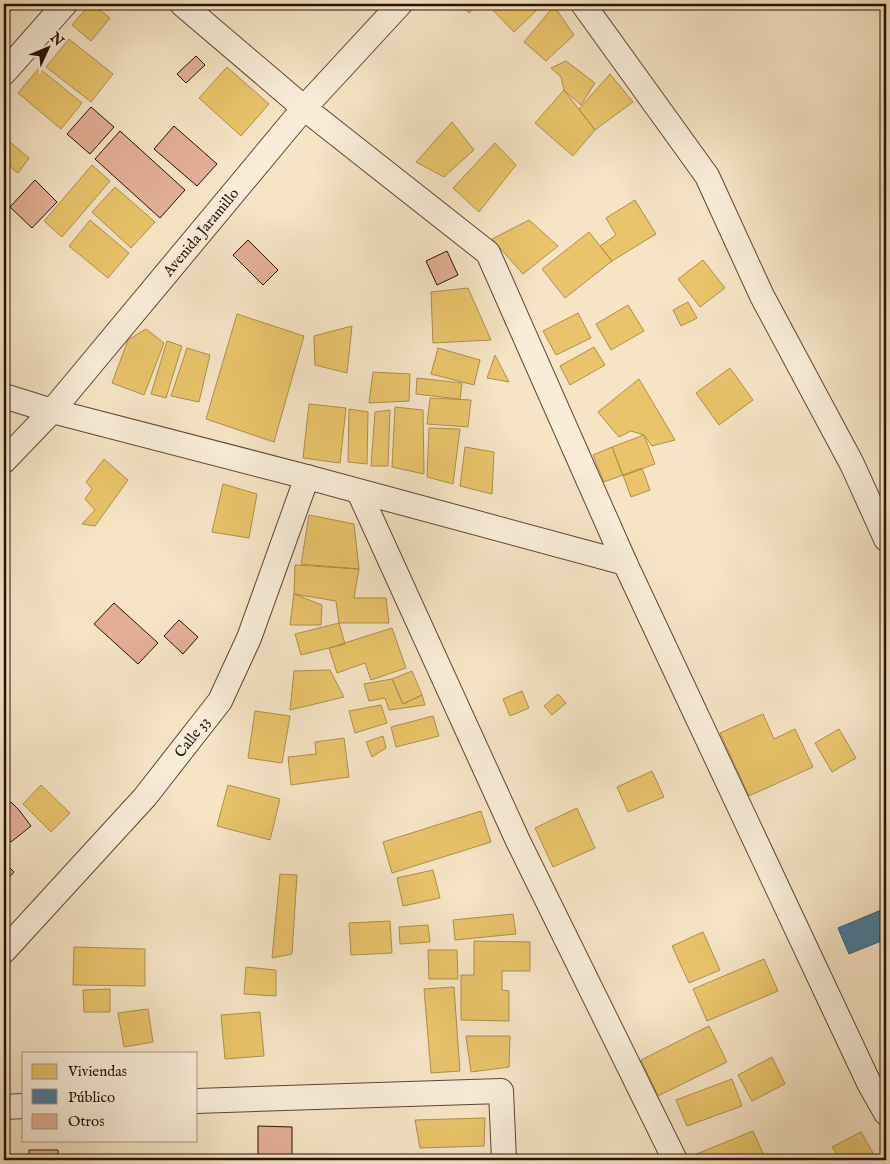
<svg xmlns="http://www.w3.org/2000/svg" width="890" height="1164" font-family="'IM FELL English',serif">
  <rect width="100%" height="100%" fill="#f6e4c5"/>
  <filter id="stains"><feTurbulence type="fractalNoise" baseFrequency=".004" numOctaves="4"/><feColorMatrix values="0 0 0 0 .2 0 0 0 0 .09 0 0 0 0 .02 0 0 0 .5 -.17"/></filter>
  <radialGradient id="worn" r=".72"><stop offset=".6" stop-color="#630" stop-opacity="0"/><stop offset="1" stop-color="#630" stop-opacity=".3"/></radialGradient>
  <path fill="#e9c46a" stroke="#af8e4a" d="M 90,4 L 92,4 L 110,18 L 91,41 L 72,25 Z
    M 460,4 L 479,4 L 469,13 Z
    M 487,4 L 538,4 L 540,7 L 514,32 Z
    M 554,6 L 574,35 L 546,61 L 524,42 Z
    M 69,39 L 113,74 L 91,102 L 46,67 Z
    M 566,61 L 595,83 L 581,105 L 564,90 L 561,77 L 551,68 Z
    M 227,67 L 269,104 L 241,136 L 199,98 Z
    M 39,68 L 82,103 L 61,129 L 18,93 Z
    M 610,74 L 633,102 L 595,130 L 579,109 Z
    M 564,90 L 595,130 L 573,156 L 535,123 Z
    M 452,122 L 474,150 L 444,177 L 416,162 Z
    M 4,137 L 29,158 L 18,173 L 4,162 Z
    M 495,143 L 516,165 L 479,212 L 453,188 Z
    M 92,165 L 110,181 L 62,237 L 44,221 Z
    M 115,187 L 155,222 L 131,248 L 92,212 Z
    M 635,200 L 656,234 L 612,261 L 600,246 L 616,235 L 606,218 Z
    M 90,220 L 129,253 L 108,278 L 69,246 Z
    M 529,220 L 558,246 L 523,274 L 492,239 Z
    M 589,232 L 612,261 L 565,298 L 542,269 Z
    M 703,260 L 725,288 L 700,307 L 678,279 Z
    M 468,288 L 491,340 L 433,343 L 431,292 Z
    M 688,302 L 697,318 L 681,326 L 673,310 Z
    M 628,305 L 644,331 L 611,350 L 596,324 Z
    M 578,313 L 591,338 L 556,355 L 543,331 Z
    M 237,314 L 304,336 L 274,442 L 206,419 Z
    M 352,326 L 347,373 L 315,365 L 314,336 Z
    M 146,329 L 164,343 L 144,395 L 112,383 L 128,340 Z
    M 167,341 L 182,346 L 166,398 L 151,394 Z
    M 594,347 L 605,365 L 570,385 L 560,366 Z
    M 187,348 L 210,355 L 199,402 L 171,396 Z
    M 438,348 L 480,360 L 474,385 L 431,374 Z
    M 495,355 L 509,382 L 487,378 Z
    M 730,368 L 753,400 L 719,425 L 696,393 Z
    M 373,372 L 410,374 L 409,401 L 369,403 Z
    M 417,378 L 462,383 L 460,399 L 416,394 Z
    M 639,379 L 675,440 L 652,446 L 644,435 L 631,431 L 619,437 L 598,412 Z
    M 430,398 L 471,400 L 468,427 L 427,424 Z
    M 309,404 L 346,408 L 340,463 L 303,458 Z
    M 395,407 L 423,410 L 424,474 L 392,467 Z
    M 349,409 L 368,412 L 367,464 L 348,462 Z
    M 390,410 L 388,466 L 371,466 L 375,412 Z
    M 429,428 L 460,429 L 453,484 L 427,477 Z
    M 644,435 L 655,464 L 623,476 L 612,447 Z
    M 465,447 L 494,452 L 492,494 L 460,486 Z
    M 612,447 L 623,475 L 604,482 L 593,455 Z
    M 104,459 L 128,480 L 95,526 L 82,524 L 95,510 L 85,499 L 92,489 L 86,482 Z
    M 642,468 L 650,490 L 631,497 L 623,475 Z
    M 223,484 L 257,494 L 249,538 L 212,532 Z
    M 309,515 L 354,524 L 359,569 L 301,564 Z
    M 295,565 L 359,569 L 354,598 L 386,598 L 389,623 L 339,623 L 336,601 L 294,594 Z
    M 294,594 L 322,605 L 321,625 L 290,625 Z
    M 339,623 L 345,644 L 301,655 L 295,634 Z
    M 392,628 L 406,668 L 371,680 L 365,663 L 337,673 L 329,648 Z
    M 330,670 L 344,697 L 290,710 L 294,671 Z
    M 412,671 L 422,695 L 403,704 L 392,679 Z
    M 392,679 L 403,704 L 422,695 L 425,705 L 389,710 L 385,698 L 369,701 L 364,684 Z
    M 522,691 L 529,708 L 510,716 L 503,699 Z
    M 558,694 L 566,703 L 552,715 L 544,706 Z
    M 381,705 L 387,723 L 355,733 L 349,711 Z
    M 255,711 L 290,716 L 282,763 L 248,758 Z
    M 763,714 L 774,739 L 795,729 L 813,767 L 749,796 L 720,733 Z
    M 433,716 L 439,736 L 396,747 L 391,727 Z
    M 839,729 L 856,758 L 832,772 L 815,743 Z
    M 383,736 L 386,748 L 372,757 L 366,742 Z
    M 344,738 L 349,777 L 291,785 L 288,757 L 316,754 L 315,742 Z
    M 652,771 L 664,797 L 628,812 L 617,787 Z
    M 41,785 L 70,813 L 51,832 L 23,804 Z
    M 228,785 L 280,799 L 270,840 L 217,826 Z
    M 577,808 L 595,848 L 553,867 L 535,828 Z
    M 481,811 L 491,842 L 392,873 L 383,842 Z
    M 433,870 L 440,898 L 403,906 L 397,878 Z
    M 280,874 L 297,875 L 292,954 L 272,958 Z
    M 513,914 L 516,934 L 455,940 L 453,920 Z
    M 390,921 L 392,953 L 351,955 L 349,923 Z
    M 428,925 L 430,942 L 400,944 L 399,927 Z
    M 703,932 L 720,970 L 689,983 L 672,946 Z
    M 474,941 L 530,942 L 530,971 L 502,971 L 502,990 L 509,991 L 509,1021 L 461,1020 L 461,975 L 474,975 Z
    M 74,947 L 145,949 L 145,986 L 73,985 Z
    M 428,950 L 457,950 L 458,979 L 429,979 Z
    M 764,959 L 778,991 L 707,1021 L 693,989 Z
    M 246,967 L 276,970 L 276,996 L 244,994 Z
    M 454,987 L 460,1071 L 431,1073 L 424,989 Z
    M 110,989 L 110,1012 L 84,1012 L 83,990 Z
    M 148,1009 L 153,1042 L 124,1047 L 118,1013 Z
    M 260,1012 L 264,1056 L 225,1059 L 221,1015 Z
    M 709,1026 L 727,1062 L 658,1096 L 641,1060 Z
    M 466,1036 L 510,1036 L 509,1067 L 471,1072 Z
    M 772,1057 L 785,1084 L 752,1101 L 738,1075 Z
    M 732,1079 L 742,1106 L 687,1126 L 676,1100 Z
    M 485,1118 L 484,1146 L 420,1148 L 415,1120 Z
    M 753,1131 L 766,1160 L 690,1160 L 689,1157 Z
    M 861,1132 L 873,1153 L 859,1160 L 841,1160 L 832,1147 Z"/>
  <path fill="#457b9d" stroke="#3d5b6e" d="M 886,908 L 886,939 L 849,954 L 838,928 Z"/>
  <path fill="#e3af97" stroke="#291100" d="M 196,56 L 205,65 L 186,83 L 177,74 Z
    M 91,107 L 114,127 L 90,154 L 67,134 Z
    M 174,126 L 217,164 L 197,186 L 154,149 Z
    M 120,131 L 185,190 L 160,218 L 95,159 Z
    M 35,180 L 57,202 L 32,228 L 10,207 Z
    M 248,240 L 278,270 L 263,285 L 233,255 Z
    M 447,251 L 458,275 L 437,285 L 426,261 Z
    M 114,603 L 158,643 L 138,664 L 94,624 Z
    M 179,620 L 198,637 L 183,654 L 164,636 Z
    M 11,802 L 19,810 L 31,826 L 11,842 L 4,833 L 4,808 Z
    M 4,862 L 14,872 L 4,883 Z
    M 258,1126 L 292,1127 L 292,1160 L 258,1160 Z
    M 29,1150 L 58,1150 L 58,1160 L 29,1160 Z
    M 387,1155 L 388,1160 L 371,1160 Z"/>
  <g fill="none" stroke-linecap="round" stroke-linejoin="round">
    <defs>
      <g id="minor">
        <path d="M 182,4 L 304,108 L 488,253 L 625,563 L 869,1083 L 886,1113"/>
        <path d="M 583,4 L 707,176 L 762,296 L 852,464 L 886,539"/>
        <path d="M 4,73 L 65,4"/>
        <path d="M 4,396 L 52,411 L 307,477 L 625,563"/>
        <path id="s1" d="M 4,461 L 52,411 L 304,108 L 400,4"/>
        <path d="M 359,492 L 518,841 L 675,1160"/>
        <path id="s2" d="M 4,951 L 145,797 L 220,701 L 249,638 L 307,477"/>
        <path d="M 196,1101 L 501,1091 L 504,1160"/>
        <path d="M 4,1107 L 24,1106"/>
      </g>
    </defs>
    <use href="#minor" stroke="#5c4631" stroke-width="26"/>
    <use href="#minor" stroke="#f9edd9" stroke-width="24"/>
  </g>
  <g text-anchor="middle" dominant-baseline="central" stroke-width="5" stroke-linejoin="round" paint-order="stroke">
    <g font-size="15" fill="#291100" stroke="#f9edd9">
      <text stroke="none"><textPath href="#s1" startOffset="302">Avenida Jaramillo</textPath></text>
      <text stroke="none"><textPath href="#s2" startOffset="285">Calle 33</textPath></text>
    </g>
  </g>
  <rect width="890" height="1164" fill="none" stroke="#f6e4c5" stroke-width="20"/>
  <rect x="5" y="5" width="880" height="1154" fill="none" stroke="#291100" stroke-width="2.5"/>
  <rect x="10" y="10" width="870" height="1144" fill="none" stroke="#291100"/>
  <rect x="22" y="1052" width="175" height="90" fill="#f9edd9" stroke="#a69582"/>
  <rect x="32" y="1064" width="25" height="15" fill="#e9c46a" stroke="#a69582"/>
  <text x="68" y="1076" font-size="15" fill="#291100">Viviendas</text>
  <rect x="32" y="1089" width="25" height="15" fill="#457b9d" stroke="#a69582"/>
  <text x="68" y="1102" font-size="15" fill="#291100">Público</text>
  <rect x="32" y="1114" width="25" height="15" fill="#e3af97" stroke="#a69582"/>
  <text x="68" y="1126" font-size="15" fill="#291100">Otros</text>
  <g transform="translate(48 48) rotate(46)" stroke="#f9edd9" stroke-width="4" paint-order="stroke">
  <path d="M0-4L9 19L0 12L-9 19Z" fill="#291100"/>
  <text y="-8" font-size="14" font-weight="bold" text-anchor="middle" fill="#291100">N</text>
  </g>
  <rect width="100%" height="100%" filter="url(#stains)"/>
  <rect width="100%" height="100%" fill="url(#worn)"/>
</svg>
